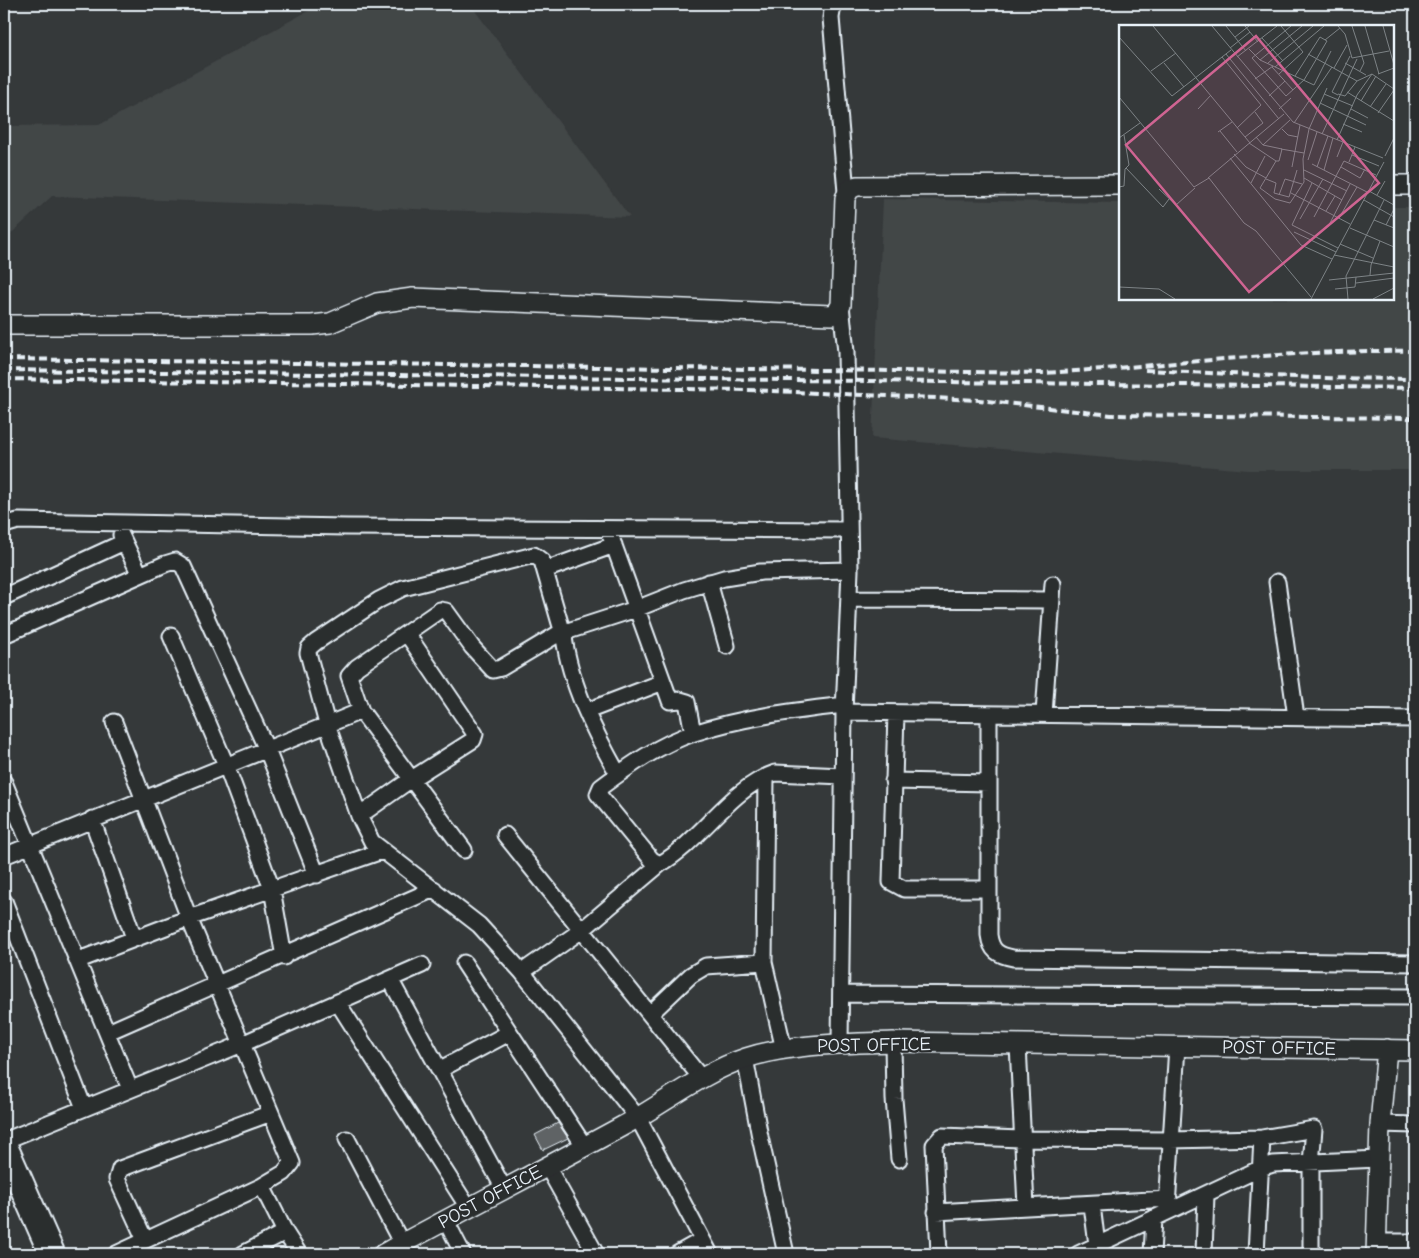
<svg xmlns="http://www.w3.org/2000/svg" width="1419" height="1258" font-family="'Comic Neue',sans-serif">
  <rect width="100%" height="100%" fill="#35393a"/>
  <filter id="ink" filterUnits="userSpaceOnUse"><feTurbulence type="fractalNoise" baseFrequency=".02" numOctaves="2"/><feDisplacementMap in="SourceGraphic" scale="10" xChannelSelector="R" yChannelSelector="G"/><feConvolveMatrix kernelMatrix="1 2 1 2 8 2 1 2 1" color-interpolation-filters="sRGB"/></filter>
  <g filter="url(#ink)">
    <path fill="#424647" d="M 321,4 L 470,4 L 630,217 L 52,196 L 4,240 L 4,126 L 99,125 Z
      M 883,199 L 1120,203 L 1120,299 L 1393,299 L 1393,207 L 1415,207 L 1415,470 L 1248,470 L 872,438 Z"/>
    <path fill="#0007" d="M 562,1121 L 570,1134 L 567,1137 L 536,1135 Z"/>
    <path fill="#5f6365" stroke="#e8f1f8" d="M 558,1123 L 568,1138 L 543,1150 L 535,1135 Z"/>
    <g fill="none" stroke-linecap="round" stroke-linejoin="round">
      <defs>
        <path id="minor" d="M 833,4 L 831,18 L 846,192
          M 4,525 L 18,521 L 347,527 L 849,530
          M 608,529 L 669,698 L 670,701 L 680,700 L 687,702 L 693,733
          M 121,535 L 140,575
          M 545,570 L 614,545
          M 709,582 L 727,646
          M 1277,582 L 1296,717
          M 4,597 L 124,542
          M 849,599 L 1052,600
          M 4,635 L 165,564 L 175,561 L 183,566 L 267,750 L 317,875
          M 171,636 L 226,765 L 272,889 L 284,957
          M 564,637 L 542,561 L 534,555 L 403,588 L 379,600 L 316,642 L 309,648 L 308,653 L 327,724 L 359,816 L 372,842 L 479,925 L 522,972 L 638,1118 L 710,1254
          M 587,711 L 663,682
          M 844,712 L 1415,719
          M 896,713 L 891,882 L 904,889 L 989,889
          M 989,714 L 989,935 C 991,951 998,955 1013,958 L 1415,963
          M 1044,714 L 1053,584
          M 114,722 L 189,918 L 292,1163 L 284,1173 L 262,1186 L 116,1254
          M 618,774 C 595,733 570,684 564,637 L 568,631 L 636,609 L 684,590 L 724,578 L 761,572 L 850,570
          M 843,776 L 775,773 C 729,789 702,840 660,864 L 652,860 L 598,794 L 601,787 C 629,766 660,744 694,733 C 742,717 794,711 844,705
          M 766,777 L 764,962 L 784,1050
          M 893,781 L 989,783
          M 4,782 L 130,1089
          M 359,816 L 410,780 L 473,740 L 475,734 L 471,728 L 407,634
          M 92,819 L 134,938
          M 505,835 L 702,1079
          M 464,850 L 361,711 L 349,676 L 357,667 L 440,610 L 446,611 L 472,647 L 493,670 L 501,668 L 563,631
          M 4,856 L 361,711
          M 4,901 L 84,1108
          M 79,960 L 189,918 L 382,851
          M 464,963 L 585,1147
          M 522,972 L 582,930 L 660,864
          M 390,979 L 504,1189
          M 841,994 L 1415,997
          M 338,1003 L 469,1209
          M 650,1014 L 691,975 L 706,966 L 764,962
          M 108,1032 L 434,889
          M 893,1042 L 894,1099 L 899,1159
          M 840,1043 L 844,712 L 850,570 L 846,352 L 841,305
          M 1018,1045 L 1026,1207
          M 745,1058 L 760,1137 L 786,1254
          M 439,1070 L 509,1033
          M 1380,1124 L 1415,1125
          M 347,1139 L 402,1244
          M 4,1141 L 242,1044 L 422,965
          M 547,1166 L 596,1254
          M 262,1186 L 285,1232 L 299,1254
          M 1092,1205 L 1098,1253
          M 1167,1207 L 1177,1046
          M 936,1212 L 1169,1199
          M 446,1221 L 463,1254
          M 145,1240 L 117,1179 L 120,1169 L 271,1113
          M 1376,1242 L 1415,1242
          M 243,1254 L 285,1232
          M 677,1254 L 702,1240
          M 939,1254 L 934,1145 L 942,1136 L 1021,1139 L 1170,1140 L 1262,1138 L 1314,1129 L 1311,1163 L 1311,1254
          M 1078,1254 L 1261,1168 L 1273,1164 L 1378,1159
          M 1152,1254 L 1154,1218
          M 1204,1254 L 1206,1194
          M 1256,1254 L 1262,1138"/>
        <path id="tertiary" d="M 1393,185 L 1415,185
          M 4,325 L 312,325 L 330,323 L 377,303 L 413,298 L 832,315 L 837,312 L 841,305 L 845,198 L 850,189 L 857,186 L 1120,185
          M 383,1254 C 465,1209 548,1167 630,1122 C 667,1101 706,1071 746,1058 C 794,1043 844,1044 893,1042 L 1415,1050
          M 1376,1254 L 1380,1124 L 1387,1049"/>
        <path id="trunk" d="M 4,1145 L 52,1254"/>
      </defs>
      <use href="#minor" stroke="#e8f1f8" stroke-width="19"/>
      <use href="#tertiary" stroke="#e8f1f8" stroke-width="22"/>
      <use href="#trunk" stroke="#e8f1f8" stroke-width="29"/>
      <use href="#minor" stroke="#2a2d2e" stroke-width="15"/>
      <use href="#tertiary" stroke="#2a2d2e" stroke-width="19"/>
      <use href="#trunk" stroke="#2a2d2e" stroke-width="25"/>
      <path stroke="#e8f1f8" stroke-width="4" stroke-dasharray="8 4" stroke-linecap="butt" d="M 4,359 L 1044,373 C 1168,366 1291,349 1415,351
        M 4,370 L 1415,388
        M 1145,370 L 1316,378 L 1415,379
        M 4,379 L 749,390 L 979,400 L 1111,415 L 1415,418"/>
    </g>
  </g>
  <g text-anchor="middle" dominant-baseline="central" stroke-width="4.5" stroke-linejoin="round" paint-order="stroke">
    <g font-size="19" fill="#e8f1f8" stroke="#2a2d2e">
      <text transform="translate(874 1045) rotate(-1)">POST OFFICE</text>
      <text transform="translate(1279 1048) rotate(1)">POST OFFICE</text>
      <text transform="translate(490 1197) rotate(-28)">POST OFFICE</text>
    </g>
  </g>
  <g transform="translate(1119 25)">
    <rect width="275" height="275" fill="#35393a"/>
    <path fill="none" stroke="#7d8386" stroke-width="1" d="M 34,1 L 131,118M 93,1 L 174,97 L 264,133M 107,1 L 127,26M 126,1 L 139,17M 172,1 L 133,33 L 167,71 L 185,55 L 208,16 L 201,12 L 176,51M 219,1 L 226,9 L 233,33 L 270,26M 233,1 L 245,38 L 241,46M 246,1 L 260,49M 264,1 L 275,40M 0,12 L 53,71 L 112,25M 116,12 L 130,1M 143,13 L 164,36M 206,15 L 221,3M 111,23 L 131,7M 130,24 L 141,35 L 195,60 L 212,26M 107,29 L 160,94M 189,29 L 238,56M 103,32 L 142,80 L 118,103M 118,32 L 158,1M 141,35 L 183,1M 45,38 L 65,62M 149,38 L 194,1M 226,38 L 247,50M 153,42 L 174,65M 156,42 L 205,1M 215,43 L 228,20M 32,46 L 57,28M 160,49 L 184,27 L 162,1M 259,49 L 275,43M 136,54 L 154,41M 228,67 L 275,96M 205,69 L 234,81M 219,69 L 226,71 L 238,56 L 253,49M 219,70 L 213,67 L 231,31M 150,71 L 166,56M 0,72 L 75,162 L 90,153 L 125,198 L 137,206 L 192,272M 242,76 L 257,51M 201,78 L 247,100M 251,82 L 267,59M 79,84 L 92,70M 160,84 L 172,73M 232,84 L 249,93M 259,88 L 275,65M 175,98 L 213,42M 224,99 L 243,107M 163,104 L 169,110 L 179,112M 101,106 L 118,127M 99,107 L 113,97M 203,109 L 238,34M 126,112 L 144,98 L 136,87M 0,113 L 21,98M 218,115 L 238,70 L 253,49 L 275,64M 130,118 L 157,136M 144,120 L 171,95M 162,124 L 185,128M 115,129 L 127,142 L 147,153 L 157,136 L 160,136 L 163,124 L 144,120 L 137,112M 233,130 L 260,141M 266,131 L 275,113M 218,132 L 224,117M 111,133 L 182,220 L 213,234M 189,135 L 198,107M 230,137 L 236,122M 193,139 L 248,167M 173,142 L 181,100M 198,142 L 209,111M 222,142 L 241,153 L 246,144M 7,143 L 44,182 L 50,174M 185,145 L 228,166M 205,145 L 214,113M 89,153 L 165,89M 147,153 L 141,163 L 156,174 L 171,178 L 185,157 L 184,134 L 190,104 L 208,63M 185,153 L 223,175M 147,154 L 157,158 L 155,168 L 170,172 L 178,145M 132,158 L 146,131M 193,158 L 173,200 L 219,223M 0,162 L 5,161 L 6,144 L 10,140 L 5,110M 40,164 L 57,180 L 76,163M 250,166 L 275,180M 172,168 L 231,199M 160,170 L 166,154 L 183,159M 258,170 L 266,156M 245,175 L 275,192M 207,186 L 216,171M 195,192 L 225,136 L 257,150M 220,193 L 238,162M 181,194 L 204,154M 255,195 L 275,203M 210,200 L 231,159M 267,200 L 275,184M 231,203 L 275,222M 175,207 L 217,227M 221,219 L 254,233M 215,230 L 275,242M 251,250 L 252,240 L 261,216M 210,255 L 275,248M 237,258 L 275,253M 0,262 L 40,264 L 56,274M 216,264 L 236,262 L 237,252M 192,274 L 265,137M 229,274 L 227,251 L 265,175M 254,274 L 275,263"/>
    <path fill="#cf6492" fill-opacity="0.15" stroke="#cf6492" stroke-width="2.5" d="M 137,11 L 260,158 L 130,267 L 7,120 Z"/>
    <rect width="275" height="275" fill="none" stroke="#e8f1f8" stroke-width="2.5"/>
  </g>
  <rect width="1419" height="1258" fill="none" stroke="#2a2d2e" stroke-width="20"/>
  <rect x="10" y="10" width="1399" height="1238" fill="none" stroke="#e8f1f8" stroke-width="2" filter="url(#ink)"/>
</svg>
